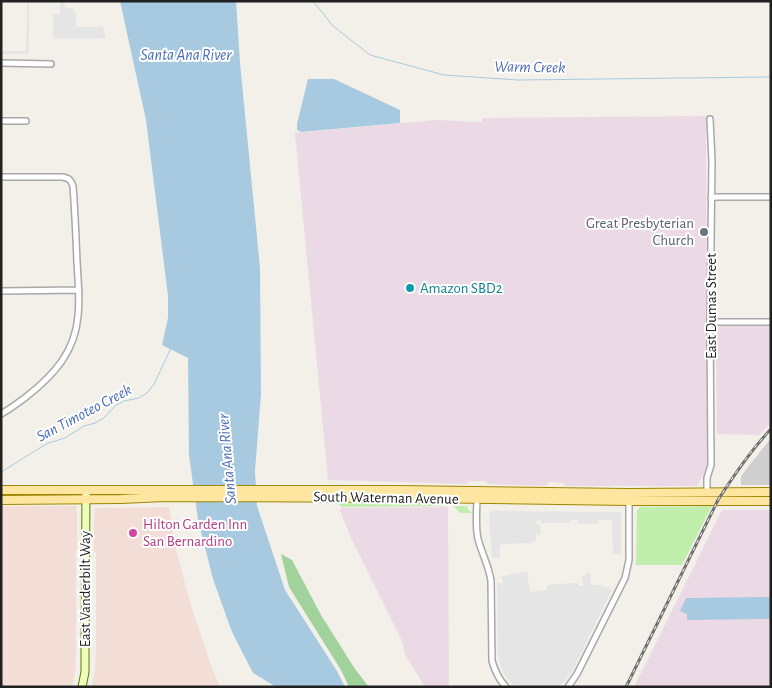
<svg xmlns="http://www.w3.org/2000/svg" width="772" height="688" font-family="'Alegreya Sans',sans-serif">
  <rect width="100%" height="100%" fill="#f2f0e8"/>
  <path fill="#f3ddd7" d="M 1,506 L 76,506 L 77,510 L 77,549 L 76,552 L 76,651 L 75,672 L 72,687 L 1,687 Z
    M 169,507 L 177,554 L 191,606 L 212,668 L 220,687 L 92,687 L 95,670 L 96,653 L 96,553 L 94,549 L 94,520 L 95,508 Z"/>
  <path fill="#ebdae5" d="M 706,116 L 707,468 L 697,486 L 565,486 L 563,483 L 549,482 L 546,486 L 488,484 L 485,481 L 470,481 L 467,484 L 328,480 L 295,133 L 436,120 L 481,122 L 483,118 Z
    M 771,325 L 771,423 L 759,435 L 717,434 L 716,331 L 720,326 Z
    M 448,507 L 449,687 L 425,687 L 405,654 L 402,641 L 352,540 L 340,511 L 341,508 Z
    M 722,510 L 771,510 L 771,687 L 634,687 Z"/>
  <path fill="#cfcfcf" d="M 771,438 L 771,485 L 741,485 L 741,476 Z"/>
  <path fill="#c1edad" d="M 336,502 L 424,503 L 447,506 L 342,507 Z
    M 454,506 L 468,506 L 467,508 L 472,513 L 460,513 L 455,508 Z
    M 712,506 L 682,565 L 636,565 L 637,511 L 640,507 Z"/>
  <path fill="#a2d29b" d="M 281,554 L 292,560 L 321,615 L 355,669 L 369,687 L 349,687 L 341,670 L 289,587 Z"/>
  <path fill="#e5e5e5" d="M 27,1 L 29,1 L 29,54 L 1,54 L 1,51 L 26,51 Z
    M 60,1 L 64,1 L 65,8 L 73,8 L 76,13 L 76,27 L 103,27 L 105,35 L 105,38 L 53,39 L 53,14 L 60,14 Z
    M 491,511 L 621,512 L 621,554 L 613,554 L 612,521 L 610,520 L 598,520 L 598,524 L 578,524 L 578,520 L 571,520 L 571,523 L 541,523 L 541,520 L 539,520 L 536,521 L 536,524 L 540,525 L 541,535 L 537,535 L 535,541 L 530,543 L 503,544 L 500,546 L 500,558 L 492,558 L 489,514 Z
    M 527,572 L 530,592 L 547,590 L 547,585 L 558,584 L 578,583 L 579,586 L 584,586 L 582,583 L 582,576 L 585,576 L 586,572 L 591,574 L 590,578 L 591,585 L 599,585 L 612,590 L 573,670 L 565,681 L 557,687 L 516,687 L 508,680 L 501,668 L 498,653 L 497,583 L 503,583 L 501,577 L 507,575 Z"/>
  <path fill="#a7cae1" d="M 120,1 L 236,1 L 240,63 L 260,268 L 261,394 L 255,471 L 257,506 L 285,590 L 337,671 L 345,687 L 276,687 L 253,673 L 232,632 L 213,579 L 198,520 L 189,455 L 188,358 L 162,345 L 168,318 L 168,296 L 146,120 Z
    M 308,79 L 334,79 L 400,110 L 400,123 L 301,132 L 297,130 L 297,124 Z
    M 771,597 L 771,619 L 687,620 L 687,614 L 680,611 L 686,598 Z"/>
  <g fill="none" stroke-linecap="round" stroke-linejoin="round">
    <path stroke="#a7cae1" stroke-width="1" d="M 313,1 L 333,26 L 370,55 L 444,75 L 518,80 L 771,77
      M 1,472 L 48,443 L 65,438 L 84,426 L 95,423 L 104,418 L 115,406 L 124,401 L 139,398 L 148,392 L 154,384 L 171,348"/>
    <defs>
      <path id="street" d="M 1,63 L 51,64
        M 1,121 L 26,121
        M 1,177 L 62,177 C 69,178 71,180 73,186 C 75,212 76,237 77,262 C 78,280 80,298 78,316 C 75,352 54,375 26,397 C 18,403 10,409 1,414
        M 711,198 L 716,197 L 771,197
        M 1,291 L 79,290
        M 710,322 L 771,322
        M 707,492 L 707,478 L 711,465 L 710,322 L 712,161 L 710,119
        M 477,496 C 477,510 475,526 478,539 C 482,554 489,566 491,581 L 492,661 C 495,671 499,680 506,687
        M 568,687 L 577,674 L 625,578 L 629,560 L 629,493"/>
      <path id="secondary" d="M 82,687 L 85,672 L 85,658 L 86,490"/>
      <path id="primary" d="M 1,490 L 398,490 L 629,493 L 771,492
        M 1,500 L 121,499 L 164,497 L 415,498 L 629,501 L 771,501"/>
    </defs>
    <use href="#street" stroke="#a8a8a8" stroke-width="8"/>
    <use href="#secondary" stroke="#5c8001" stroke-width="9"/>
    <use href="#primary" stroke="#9f8600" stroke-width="10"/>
    <use href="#street" stroke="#fff" stroke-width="5"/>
    <use href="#secondary" stroke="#eefcbc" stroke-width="7"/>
    <use href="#primary" stroke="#ffe6a0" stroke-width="8"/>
    <defs>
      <path id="rail" d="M 626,687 L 718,500 C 734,475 750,451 771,429"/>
    </defs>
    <use href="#rail" stroke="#6f6f6f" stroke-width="3"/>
    <use href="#rail" stroke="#fff" stroke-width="1" stroke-dasharray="4" stroke-linecap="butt"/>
  </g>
  <circle fill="#6b7280" stroke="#fff" stroke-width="2" cx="704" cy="232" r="5"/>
  <circle fill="#0f9aa8" stroke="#fff" stroke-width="2" cx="410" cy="288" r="5"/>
  <circle fill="#d1479c" stroke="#fff" stroke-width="2" cx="133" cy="533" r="5"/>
  <g text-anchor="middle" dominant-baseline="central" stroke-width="4" stroke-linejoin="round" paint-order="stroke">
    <g font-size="15" fill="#5b616d" stroke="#fff" text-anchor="end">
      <text x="694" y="223">Great Presbyterian<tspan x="694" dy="17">Church</tspan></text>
    </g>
    <g font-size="15" fill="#0d838f" stroke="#fff" text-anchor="start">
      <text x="420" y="288">Amazon SBD2</text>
    </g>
    <g font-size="15" fill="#212121" stroke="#fff">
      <text transform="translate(711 306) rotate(-90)">East Dumas Street</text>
      <text transform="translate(386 498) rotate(1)">South Waterman Avenue</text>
      <text transform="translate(85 589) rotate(-90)">East Vanderbilt Way</text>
    </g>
    <g font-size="15" fill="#b23c85" stroke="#fff" text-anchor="start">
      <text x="143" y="524">Hilton Garden Inn<tspan x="143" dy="17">San Bernardino</tspan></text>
    </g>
    <g font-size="16" font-style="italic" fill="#496cb6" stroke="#fff">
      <text x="186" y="55">Santa Ana River</text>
      <text transform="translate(530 67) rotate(1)">Warm Creek</text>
      <text transform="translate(84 413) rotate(-28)">San Timoteo Creek</text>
      <text transform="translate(227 459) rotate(-95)">Santa Ana River</text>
    </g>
  </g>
  <rect width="772" height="688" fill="none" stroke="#212121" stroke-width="5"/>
</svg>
